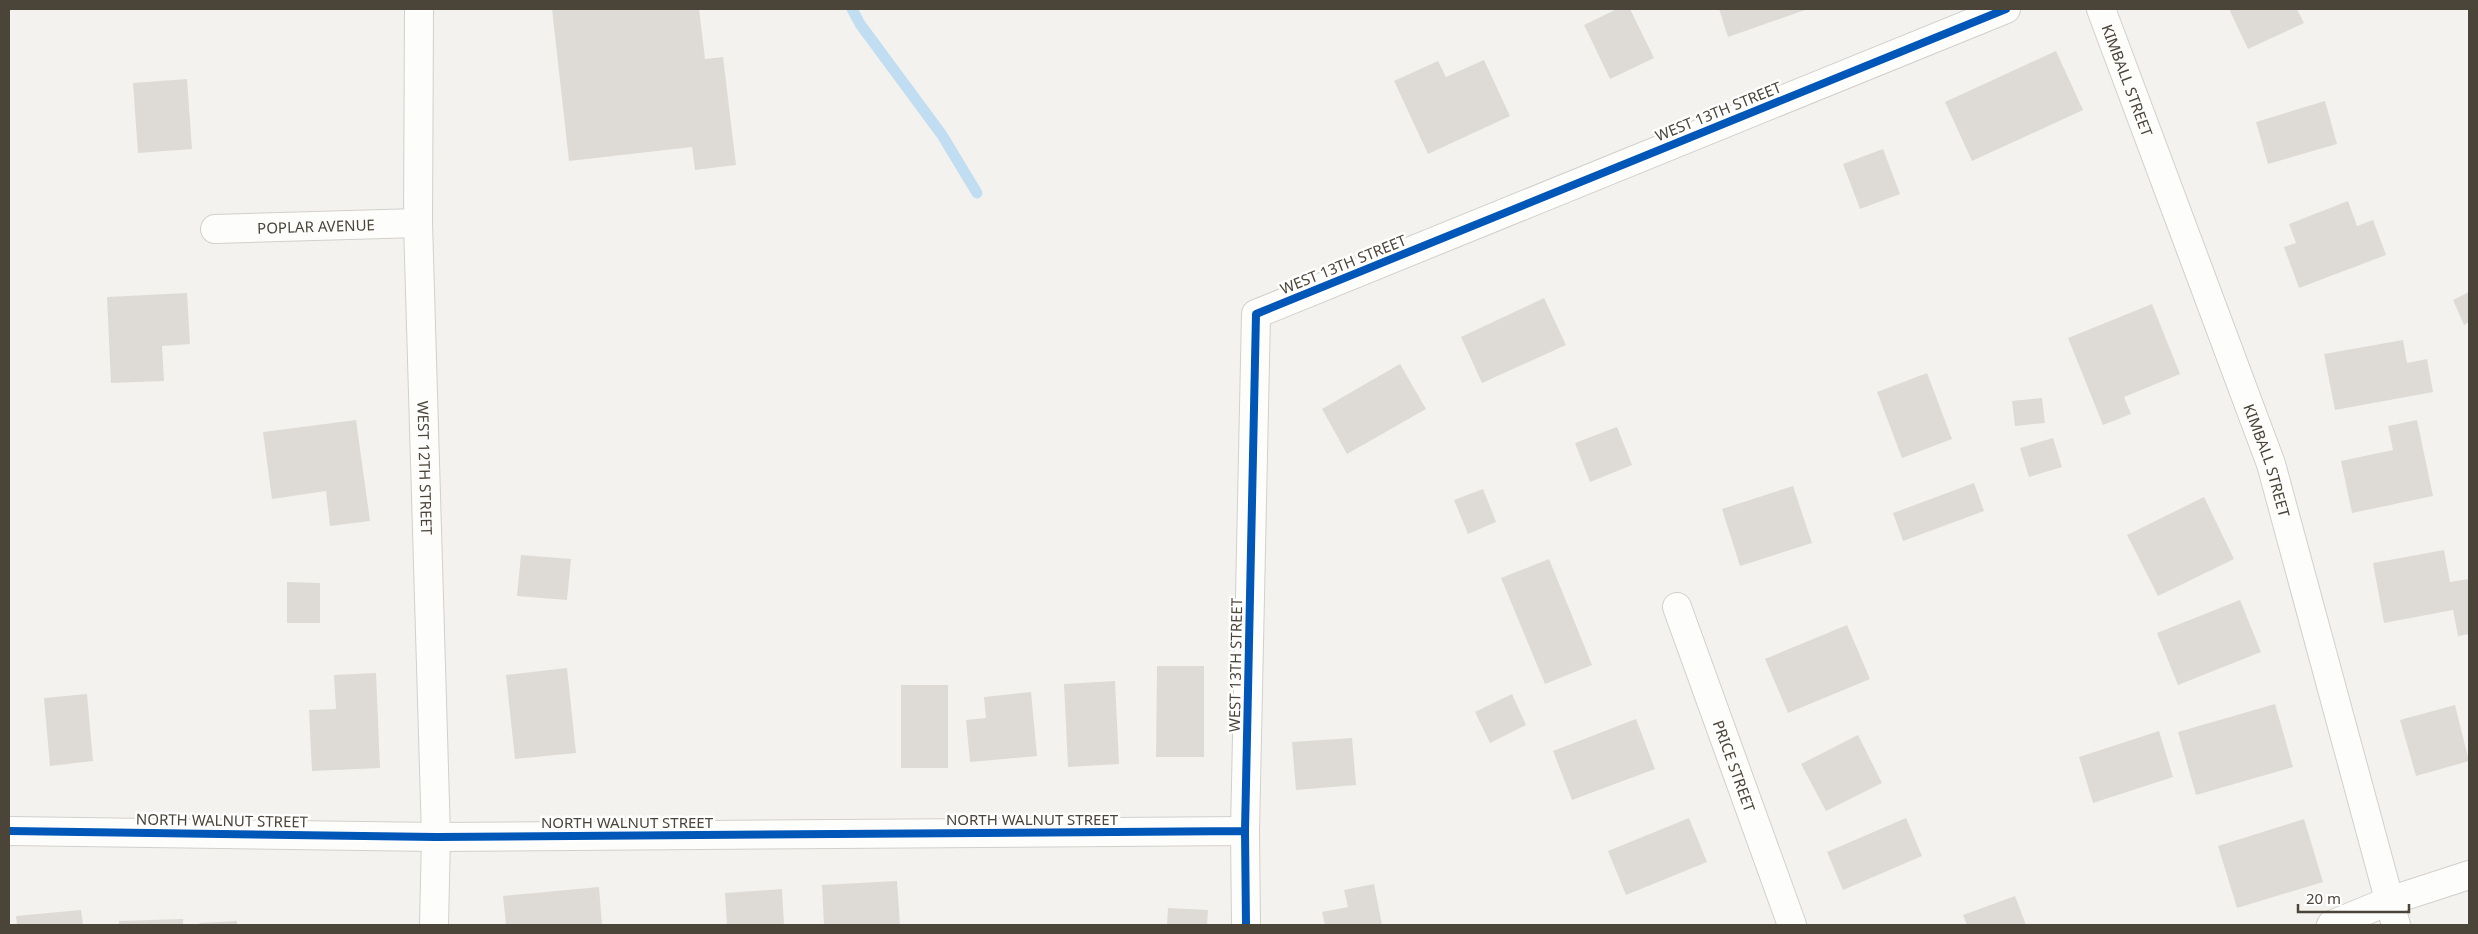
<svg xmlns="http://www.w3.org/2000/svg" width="2478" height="934" font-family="'Noto Sans',sans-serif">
  <rect width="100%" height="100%" fill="#f4f2ee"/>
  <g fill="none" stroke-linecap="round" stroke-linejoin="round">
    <path stroke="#c0ddf1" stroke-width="11" d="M 852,9 L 860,24 L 942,135 L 977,193"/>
  </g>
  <path fill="#dedbd6" d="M 552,9 L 699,9 L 705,59 L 723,57 L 736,165 L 695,170 L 692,147 L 569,161 Z
    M 1617,9 L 1630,9 L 1654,58 L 1610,79 L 1584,25 Z
    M 1719,9 L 1808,9 L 1728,37 Z
    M 2229,9 L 2297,9 L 2304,23 L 2248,49 Z
    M 2056,51 L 2083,110 L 1972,161 L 1945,102 Z
    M 1484,60 L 1510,116 L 1428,154 L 1394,81 L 1438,61 L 1446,77 Z
    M 187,79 L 192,149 L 138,153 L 133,83 Z
    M 2325,101 L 2337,144 L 2268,164 L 2256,122 Z
    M 1883,149 L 1900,194 L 1860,209 L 1843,164 Z
    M 2348,201 L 2357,226 L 2373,220 L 2386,255 L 2299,288 L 2284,247 L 2296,243 L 2289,224 Z
    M 2469,292 L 2469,322 L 2464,325 L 2453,300 Z
    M 187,293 L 190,344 L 162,346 L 164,381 L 111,383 L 107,297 Z
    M 1544,298 L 1566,345 L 1482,383 L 1461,337 Z
    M 2152,304 L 2180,374 L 2124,397 L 2131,414 L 2103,425 L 2068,338 Z
    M 2403,340 L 2407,363 L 2427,359 L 2433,392 L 2335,410 L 2324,354 Z
    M 1400,364 L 1426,409 L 1347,454 L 1322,409 Z
    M 1927,373 L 1952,439 L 1902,458 L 1877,392 Z
    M 2042,398 L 2045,423 L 2015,426 L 2012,401 Z
    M 356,420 L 370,521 L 330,526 L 326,491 L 272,499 L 263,432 Z
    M 2417,420 L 2433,496 L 2352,513 L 2341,461 L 2393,450 L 2388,426 Z
    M 1617,427 L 1632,465 L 1590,482 L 1575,443 Z
    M 2053,438 L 2062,467 L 2029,477 L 2020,448 Z
    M 1974,483 L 1984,511 L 1903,541 L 1893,513 Z
    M 1793,486 L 1812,543 L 1740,566 L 1722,509 Z
    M 1483,489 L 1496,522 L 1468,534 L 1454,500 Z
    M 2204,497 L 2234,559 L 2158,596 L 2127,535 Z
    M 2444,550 L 2450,582 L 2469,579 L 2469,634 L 2458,636 L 2453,610 L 2384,623 L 2373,563 Z
    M 521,555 L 571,559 L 567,600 L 517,596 Z
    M 1549,559 L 1592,665 L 1545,684 L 1501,578 Z
    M 287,582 L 320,583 L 320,623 L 287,623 Z
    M 2240,600 L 2261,652 L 2178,685 L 2157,633 Z
    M 1847,625 L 1870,679 L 1788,713 L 1765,659 Z
    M 1157,666 L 1204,666 L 1204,757 L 1156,757 Z
    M 567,668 L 576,753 L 515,759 L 506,675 Z
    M 376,673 L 380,768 L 312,771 L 309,710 L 336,709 L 334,675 Z
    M 1115,681 L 1119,764 L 1068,767 L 1064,684 Z
    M 901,685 L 948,685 L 948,768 L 901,768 Z
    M 1031,692 L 1037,756 L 970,762 L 966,720 L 986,718 L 984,697 Z
    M 87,694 L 93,761 L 50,766 L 44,698 Z
    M 1512,694 L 1526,725 L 1490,743 L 1475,712 Z
    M 2275,704 L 2293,767 L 2196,795 L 2178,732 Z
    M 2455,705 L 2469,761 L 2416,776 L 2400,720 Z
    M 1636,719 L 1655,769 L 1572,800 L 1553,751 Z
    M 2159,731 L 2173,777 L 2093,803 L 2079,757 Z
    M 1858,735 L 1882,783 L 1826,811 L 1801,764 Z
    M 1352,738 L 1356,785 L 1296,790 L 1292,742 Z
    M 1689,818 L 1707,862 L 1626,895 L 1608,851 Z
    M 1906,818 L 1922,856 L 1843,890 L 1827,852 Z
    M 2304,819 L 2323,882 L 2237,908 L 2218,846 Z
    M 897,881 L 900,925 L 824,925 L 822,885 Z
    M 1374,884 L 1382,925 L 1325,925 L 1322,912 L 1348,907 L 1344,890 Z
    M 599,887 L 602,925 L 506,925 L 503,896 Z
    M 782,889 L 784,925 L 727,925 L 725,893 Z
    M 2015,896 L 2026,925 L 1967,925 L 1963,915 Z
    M 1168,908 L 1208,910 L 1207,925 L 1167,925 Z
    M 81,910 L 83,925 L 17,925 L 16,916 Z
    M 183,919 L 183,925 L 119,925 L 119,921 Z
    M 237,921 L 237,925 L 200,925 L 199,923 Z"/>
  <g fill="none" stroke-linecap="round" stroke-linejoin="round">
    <defs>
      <g id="street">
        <path id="s1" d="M 419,9 L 418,223 L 436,837 L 434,925"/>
        <path id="s2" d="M 2101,9 L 2271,464 L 2396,925"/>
        <path id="s3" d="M 215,229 L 418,223"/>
        <path id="s4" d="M 1677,607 L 1792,925"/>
        <path d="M 9,831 L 436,837 L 1245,831"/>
        <path d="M 1246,925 L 1245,831 L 1256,314 L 2006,9"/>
        <path d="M 2331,925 L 2389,901 L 2469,875"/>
      </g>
    </defs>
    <use href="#street" stroke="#d2d0cb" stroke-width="30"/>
    <use href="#street" stroke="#fdfdfc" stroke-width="28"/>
    <defs>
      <path id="cycleway" d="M 9,831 L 436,837 L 1245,831
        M 1246,925 L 1245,831 L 1256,314 L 2006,9"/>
    </defs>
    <use href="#cycleway" stroke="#fff" stroke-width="11"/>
    <use href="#cycleway" stroke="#0057b8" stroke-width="8"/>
  </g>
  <g text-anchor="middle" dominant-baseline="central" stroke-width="5" stroke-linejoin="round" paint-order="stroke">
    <g font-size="15" fill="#4b4439" stroke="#fff">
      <text stroke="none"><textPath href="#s2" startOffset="76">KIMBALL STREET</textPath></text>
      <text transform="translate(1718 111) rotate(-22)">WEST 13TH STREET</text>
      <text stroke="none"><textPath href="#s3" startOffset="101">POPLAR AVENUE</textPath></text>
      <text transform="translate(1343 264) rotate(-22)">WEST 13TH STREET</text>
      <text stroke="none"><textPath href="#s2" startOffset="481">KIMBALL STREET</textPath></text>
      <text stroke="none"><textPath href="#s1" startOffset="459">WEST 12TH STREET</textPath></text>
      <text transform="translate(1235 665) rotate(-89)">WEST 13TH STREET</text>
      <text stroke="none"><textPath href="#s4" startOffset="169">PRICE STREET</textPath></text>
      <text x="1032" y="819">NORTH WALNUT STREET</text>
      <text transform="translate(222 820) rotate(1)">NORTH WALNUT STREET</text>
      <text x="627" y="822">NORTH WALNUT STREET</text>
    </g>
  </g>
  <rect width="2478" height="934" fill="none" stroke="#4b4439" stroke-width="20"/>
  <path d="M2298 904v8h111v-8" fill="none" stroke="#4b4439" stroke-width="2.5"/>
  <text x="2306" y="904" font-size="15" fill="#4b4439" stroke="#ffffff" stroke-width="4" paint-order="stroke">20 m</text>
</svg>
